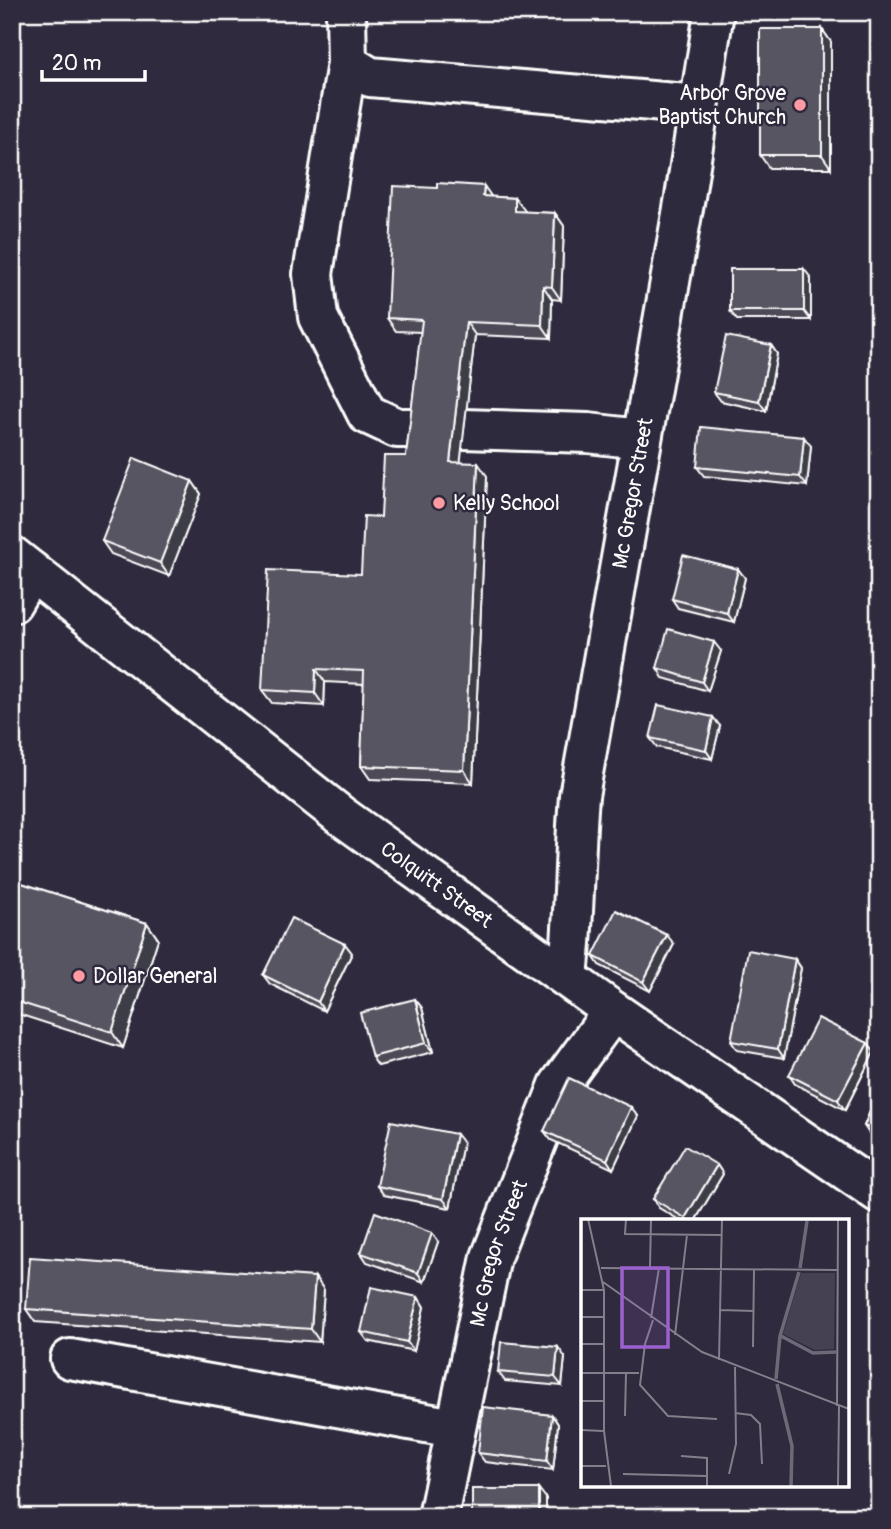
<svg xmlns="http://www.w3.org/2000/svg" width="891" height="1529" font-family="Pangolin,sans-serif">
  <rect width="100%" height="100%" fill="#2f2a3d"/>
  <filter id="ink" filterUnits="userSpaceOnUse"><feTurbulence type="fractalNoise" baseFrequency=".0143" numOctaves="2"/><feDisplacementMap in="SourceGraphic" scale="14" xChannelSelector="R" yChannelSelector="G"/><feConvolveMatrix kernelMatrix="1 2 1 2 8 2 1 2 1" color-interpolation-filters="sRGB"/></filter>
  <g filter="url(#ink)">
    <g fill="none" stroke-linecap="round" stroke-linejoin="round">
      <defs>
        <g id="minor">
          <path d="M 346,12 L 347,63 L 313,274 L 318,317 L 367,414 L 397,428 L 420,428"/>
          <path d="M 347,63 L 370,77 L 699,105"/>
          <path d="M 464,429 L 588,433 L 641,439"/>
          <path id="s1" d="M 12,556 L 340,815 L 613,1011 L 879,1193"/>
          <path d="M 12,603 L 31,571"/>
          <path id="s2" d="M 568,976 C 575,916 574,856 579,796 L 685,197 L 714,12"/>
          <path d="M 70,1359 L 454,1428"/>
          <path id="s3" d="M 438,1517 L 491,1257 L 559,1085 L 613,1011"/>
        </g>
      </defs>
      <use href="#minor" stroke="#fff" stroke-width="44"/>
      <use href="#minor" stroke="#2f2a3d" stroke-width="38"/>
    </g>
    <path fill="#4d4956" stroke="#fff" stroke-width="2" d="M 822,29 L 831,42 L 831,168 L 769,168 L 760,155 Z
      M 491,197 L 515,198 L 525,212 L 555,213 L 564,226 L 561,300 L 552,299 L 551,338 L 475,335 L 460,462 L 487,476 L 473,783 L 370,779 L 361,766 L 364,684 L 325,682 L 324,706 L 272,703 L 262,690 L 361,574 L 381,517 L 406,456 L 421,332 L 396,331 L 387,318 Z
      M 811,278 L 811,320 L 737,320 L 730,311 Z
      M 771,345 L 777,354 L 766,411 L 721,401 L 714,392 Z
      M 811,446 L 807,486 L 704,476 L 697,467 Z
      M 192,481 L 201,494 L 169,576 L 111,554 L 102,541 Z
      M 738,569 L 745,578 L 734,622 L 678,608 L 672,599 Z
      M 721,651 L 708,691 L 663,678 L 657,668 Z
      M 720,726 L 712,759 L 657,747 L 650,738 Z
      M 12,880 L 147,923 L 158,939 L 123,1048 L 12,1012 Z
      M 345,944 L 352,953 L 324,1011 L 270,984 L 263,975 Z
      M 674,944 L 650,991 L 599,965 L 593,956 Z
      M 795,959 L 801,968 L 784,1058 L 737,1050 L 731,1041 Z
      M 415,999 L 422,1008 L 433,1052 L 378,1066 L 372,1057 Z
      M 868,1043 L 874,1052 L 845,1110 L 795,1084 L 789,1075 Z
      M 879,1090 L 879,1139 L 870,1135 L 864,1126 Z
      M 631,1107 L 638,1116 L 613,1169 L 551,1140 L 544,1131 Z
      M 463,1143 L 450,1208 L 384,1195 L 377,1186 Z
      M 717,1165 L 723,1174 L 695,1221 L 681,1221 L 659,1208 L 653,1199 Z
      M 438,1242 L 424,1282 L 367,1262 L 361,1253 Z
      M 315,1277 L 324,1290 L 320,1342 L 35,1322 L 26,1309 Z
      M 418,1297 L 424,1307 L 414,1351 L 368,1341 L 361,1332 Z
      M 565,1357 L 562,1386 L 505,1381 L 498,1372 Z
      M 552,1415 L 558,1424 L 553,1470 L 485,1462 L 478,1453 Z"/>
    <path fill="#3e3c46" stroke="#fff" stroke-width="2" d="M 822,29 L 831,42 L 831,168 L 822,155 Z
      M 484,186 L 493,199 L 483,196 Z
      M 515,198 L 525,211 L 524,224 L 515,211 Z
      M 555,213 L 564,226 L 561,300 L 552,287 Z
      M 804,269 L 811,278 L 811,320 L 804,311 Z
      M 543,286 L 552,299 L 551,338 L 542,325 Z
      M 466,322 L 475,335 L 459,475 L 450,462 Z
      M 771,345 L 777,354 L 766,411 L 759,401 Z
      M 804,437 L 811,446 L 807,486 L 800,477 Z
      M 478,463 L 487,476 L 473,783 L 464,770 Z
      M 192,481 L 201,494 L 169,576 L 160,563 Z
      M 738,569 L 745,578 L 734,622 L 727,613 Z
      M 714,642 L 721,651 L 708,691 L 702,682 Z
      M 316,669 L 325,682 L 324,706 L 315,693 Z
      M 713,717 L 720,726 L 712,759 L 706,750 Z
      M 147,923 L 158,939 L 123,1048 L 112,1032 Z
      M 667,935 L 674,944 L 650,991 L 643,982 Z
      M 345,944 L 352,953 L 324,1011 L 318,1002 Z
      M 795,959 L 801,968 L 784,1058 L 778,1049 Z
      M 415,999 L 422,1008 L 433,1052 L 426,1043 Z
      M 868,1043 L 874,1052 L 845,1110 L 838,1100 Z
      M 631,1107 L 638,1116 L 613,1169 L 607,1160 Z
      M 456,1134 L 463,1143 L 450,1208 L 443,1199 Z
      M 717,1165 L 723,1174 L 695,1221 L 687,1221 L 685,1218 Z
      M 432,1233 L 438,1242 L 424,1282 L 418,1273 Z
      M 315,1277 L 324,1290 L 320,1342 L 311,1329 Z
      M 418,1297 L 424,1307 L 414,1351 L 407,1342 Z
      M 558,1347 L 565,1357 L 562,1386 L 555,1377 Z
      M 552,1415 L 558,1424 L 553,1470 L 547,1461 Z
      M 539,1489 L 546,1498 L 546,1517 L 539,1517 Z"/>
    <path fill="#595564" stroke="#fff" stroke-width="2" d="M 760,29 L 822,29 L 822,155 L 760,155 Z
      M 437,183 L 484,186 L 483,196 L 515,198 L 515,211 L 555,213 L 552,287 L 543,286 L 542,325 L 466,322 L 450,462 L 478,463 L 464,770 L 361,766 L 364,671 L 316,669 L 315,693 L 262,690 L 268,570 L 361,574 L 364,516 L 381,517 L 384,456 L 406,456 L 422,320 L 387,318 L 393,186 L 437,188 Z
      M 730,269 L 804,269 L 804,311 L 730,311 Z
      M 726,336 L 771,345 L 759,401 L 714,392 Z
      M 701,427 L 804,437 L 800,477 L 697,467 Z
      M 134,458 L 192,481 L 160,563 L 102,541 Z
      M 683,555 L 738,569 L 727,613 L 672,599 Z
      M 668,629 L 714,642 L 702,682 L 657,668 Z
      M 658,705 L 713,717 L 706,750 L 650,738 Z
      M 12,880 L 147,923 L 112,1032 L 12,1000 Z
      M 616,910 L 667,935 L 643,982 L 593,956 Z
      M 291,918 L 345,944 L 318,1002 L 263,975 Z
      M 748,950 L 795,959 L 778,1049 L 731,1041 Z
      M 415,999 L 426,1043 L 372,1057 L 360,1013 Z
      M 818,1018 L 868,1043 L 838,1100 L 789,1075 Z
      M 569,1078 L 631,1107 L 607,1160 L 544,1131 Z
      M 879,1090 L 879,1132 L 864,1126 Z
      M 391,1121 L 456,1134 L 443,1199 L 377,1186 Z
      M 685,1146 L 717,1165 L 685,1218 L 653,1199 Z
      M 375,1212 L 432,1233 L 418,1273 L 361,1253 Z
      M 30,1257 L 315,1277 L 311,1329 L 26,1309 Z
      M 371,1287 L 418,1297 L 407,1342 L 361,1332 Z
      M 501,1342 L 558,1347 L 555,1377 L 498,1372 Z
      M 483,1407 L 552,1415 L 547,1461 L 478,1453 Z
      M 472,1489 L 539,1489 L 539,1517 L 472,1517 Z"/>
  </g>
  <g fill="#ff9aa2" stroke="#2f2a3d" stroke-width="2.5">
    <circle cx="800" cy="105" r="7"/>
    <circle cx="439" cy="503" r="7"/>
    <circle cx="79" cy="976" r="7"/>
  </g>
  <g text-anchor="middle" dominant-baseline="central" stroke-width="5" stroke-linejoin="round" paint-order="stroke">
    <g font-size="21" fill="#fff" stroke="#2f2a3d" text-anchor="start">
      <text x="786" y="93" text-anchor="end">Arbor Grove<tspan x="786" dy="24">Baptist Church</tspan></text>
      <text x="453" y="503">Kelly School</text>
      <text x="93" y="976">Dollar General</text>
    </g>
    <g font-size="21" fill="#fff" stroke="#2f2a3d">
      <text stroke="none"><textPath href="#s2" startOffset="488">Mc Gregor Street</textPath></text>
      <text stroke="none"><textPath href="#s1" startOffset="537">Colquitt Street</textPath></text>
      <text stroke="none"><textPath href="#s3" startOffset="271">Mc Gregor Street</textPath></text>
    </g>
  </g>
  <g transform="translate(581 1219)">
    <rect width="268" height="268" fill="#2f2a3d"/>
    <path d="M 220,54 L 254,54 L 253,130 L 234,131 L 202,115 Z" fill="#464152"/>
    <path fill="none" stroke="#6d6a77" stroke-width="3.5" d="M 219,49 L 226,2M 200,117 L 232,134 L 255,133M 195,160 L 199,117 L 218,53M 196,165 L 211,227 L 210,267"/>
    <path fill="none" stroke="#827f8b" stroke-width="2" d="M 7,0 L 23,71 L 23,212 L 30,267M 45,0 L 44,15 L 140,16M 69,48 L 70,0M 20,49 L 256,51M 22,63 L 121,133 L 268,190M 0,71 L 22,71M 139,91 L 173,92M 0,98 L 22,98M 70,99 L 78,49M 72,101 L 64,125 L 59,166 L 87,197 L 136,200M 94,116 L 106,16M 0,125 L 23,125M 172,128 L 173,51M 138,141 L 141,0M 0,154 L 58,154M 0,182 L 22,182M 256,187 L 257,0M 154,194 L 170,196 L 179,205 L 181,245M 44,197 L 45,154M 0,211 L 22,212M 100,237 L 126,239 L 126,267M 0,247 L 25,247M 42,255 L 125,257M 148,255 L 155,225 L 154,148M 257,267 L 258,187"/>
    <path fill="#9c61cf" fill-opacity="0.15" stroke="#9c61cf" stroke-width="3.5" d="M 41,49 L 87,49 L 87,128 L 41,128 Z"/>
    <rect width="268" height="268" fill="none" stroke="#fff" stroke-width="3.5"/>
  </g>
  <rect width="891" height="1529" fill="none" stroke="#2f2a3d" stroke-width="42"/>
  <rect x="21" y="21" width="849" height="1487" fill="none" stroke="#fff" stroke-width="2.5" filter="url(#ink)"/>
  <path d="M42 70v10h103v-10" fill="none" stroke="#ffffff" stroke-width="3.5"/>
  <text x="52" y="70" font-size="21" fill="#ffffff" stroke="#2f2a3d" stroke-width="5" paint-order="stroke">20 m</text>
</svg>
